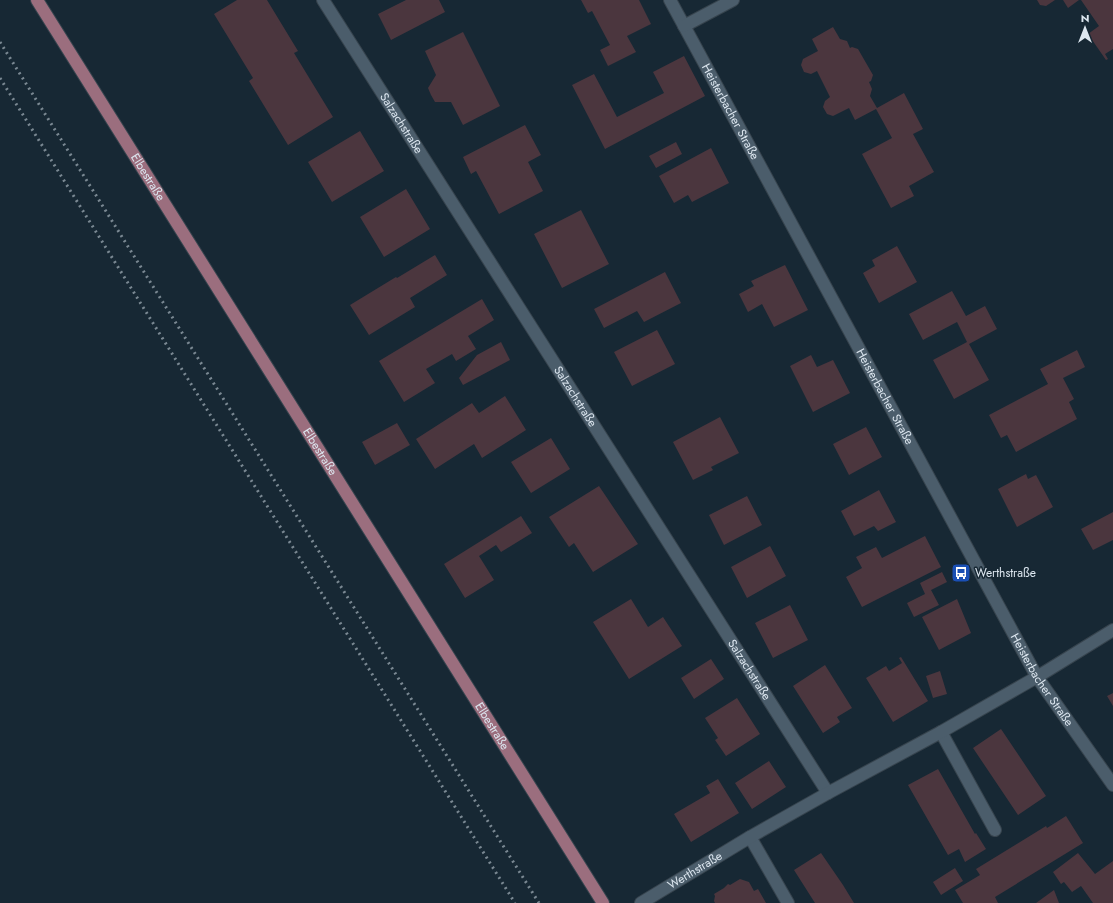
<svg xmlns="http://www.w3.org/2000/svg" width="1113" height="903" font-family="Jost,sans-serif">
  <rect width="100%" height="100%" fill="#172834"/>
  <path fill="#4b363e" d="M 237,0 L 267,0 L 298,51 L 294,53 L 333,117 L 288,145 L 249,81 L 253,78 L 214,14 Z
    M 406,0 L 439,0 L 445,12 L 391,40 L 378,14 Z
    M 581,0 L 639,0 L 651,24 L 627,36 L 636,52 L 608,66 L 600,50 L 610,45 L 592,11 L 588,13 Z
    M 1037,0 L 1055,0 L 1046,6 L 1040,5 Z
    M 1063,0 L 1079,0 L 1068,8 Z
    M 1081,0 L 1113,0 L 1113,49 L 1105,54 L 1108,59 L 1106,60 L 1088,34 L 1099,26 Z
    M 833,27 L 840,39 L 847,41 L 850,48 L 852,47 L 858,49 L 873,75 L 871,81 L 869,82 L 872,89 L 870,96 L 877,108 L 904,93 L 923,129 L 913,134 L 934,172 L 909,186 L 914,196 L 891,208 L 862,154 L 892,138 L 876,109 L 855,120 L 849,108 L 833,116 L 827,114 L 823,107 L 825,101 L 830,97 L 817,71 L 811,74 L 804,72 L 801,65 L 803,59 L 818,51 L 812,39 Z
    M 463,32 L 500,106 L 463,125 L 451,102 L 435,102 L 431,95 L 428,88 L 436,75 L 425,51 Z
    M 684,56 L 705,96 L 605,149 L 572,85 L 594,74 L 617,117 L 664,93 L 653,72 Z
    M 525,125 L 541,155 L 528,162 L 543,191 L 499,214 L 476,171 L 471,174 L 463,157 Z
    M 360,131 L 384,171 L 332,202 L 308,162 Z
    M 676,142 L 682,154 L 656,168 L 649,156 Z
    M 711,148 L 729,183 L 692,202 L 688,195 L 674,203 L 659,176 Z
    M 406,189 L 430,229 L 384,257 L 360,217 Z
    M 581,210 L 609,264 L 562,288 L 534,234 Z
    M 897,246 L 917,282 L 879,303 L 863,273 L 875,266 L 872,260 Z
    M 435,255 L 447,275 L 410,298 L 415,307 L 369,335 L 350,305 L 396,277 L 397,278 Z
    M 785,265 L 808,310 L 774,327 L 762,304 L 748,312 L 739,294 L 754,286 L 751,281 Z
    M 665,272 L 681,303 L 644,322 L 637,311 L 604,328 L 594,309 Z
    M 952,291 L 966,316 L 985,306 L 997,329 L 969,344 L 989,380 L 954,399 L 933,360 L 967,342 L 957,322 L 923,340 L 909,314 Z
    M 482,299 L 494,320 L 468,336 L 476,349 L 456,361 L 452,354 L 426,369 L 435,383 L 404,402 L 379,361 Z
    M 657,330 L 675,364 L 632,386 L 614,352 Z
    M 501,342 L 510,360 L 463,385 L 459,378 L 477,355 Z
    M 1077,350 L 1085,367 L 1063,378 L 1074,399 L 1069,402 L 1077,419 L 1016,452 L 1007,435 L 1001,438 L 989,415 L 1048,384 L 1040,369 Z
    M 811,355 L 817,367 L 833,360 L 850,393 L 813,412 L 790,366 Z
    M 505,396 L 526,430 L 482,458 L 474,444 L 435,469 L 416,439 L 472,403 L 479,413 Z
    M 720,417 L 739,453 L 711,467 L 713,470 L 693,480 L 673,442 Z
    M 397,423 L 410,445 L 375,465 L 362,442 Z
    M 866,427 L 882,457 L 849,475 L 833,444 Z
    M 551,438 L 570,469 L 531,493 L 511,462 Z
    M 1026,474 L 1028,479 L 1036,475 L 1053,507 L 1017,527 L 998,489 Z
    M 599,486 L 638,544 L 593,572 L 574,543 L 569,547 L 549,517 Z
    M 879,490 L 896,522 L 878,531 L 874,526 L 854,536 L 841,511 Z
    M 747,496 L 762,525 L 724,545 L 709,515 Z
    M 1113,512 L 1113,540 L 1093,550 L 1081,529 Z
    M 521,516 L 532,533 L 501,552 L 496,545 L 479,556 L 494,580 L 465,598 L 444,564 Z
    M 925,536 L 941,567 L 862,607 L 846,577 L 862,568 L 856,557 L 876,547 L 882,558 Z
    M 770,546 L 786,576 L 747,598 L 731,567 Z
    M 942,572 L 947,582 L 931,590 L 939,605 L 914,617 L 907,603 L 925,594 L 920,583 Z
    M 631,599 L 648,627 L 663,617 L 682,646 L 629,679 L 593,622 Z
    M 957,599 L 971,633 L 939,650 L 922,617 Z
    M 790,605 L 808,640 L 773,658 L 755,623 Z
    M 901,657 L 928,701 L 893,722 L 866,678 L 886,666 L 889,671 L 902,663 L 899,658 Z
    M 711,659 L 724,679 L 694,699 L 681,678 Z
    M 825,665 L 852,708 L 837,717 L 840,722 L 823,733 L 793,686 Z
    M 940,671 L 947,694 L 933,698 L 926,676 Z
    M 1113,693 L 1113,706 L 1107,696 Z
    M 737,698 L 760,734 L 726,756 L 715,740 L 718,738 L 705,718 Z
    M 1001,729 L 1046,796 L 1018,815 L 973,748 Z
    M 769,761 L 786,787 L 752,809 L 735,783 Z
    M 938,769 L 975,834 L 976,833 L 986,849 L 965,862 L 959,849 L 948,855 L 908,785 Z
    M 718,779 L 739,813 L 691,842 L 674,814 L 710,793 L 706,786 Z
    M 1066,816 L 1083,843 L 995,897 L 998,903 L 963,903 L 955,890 L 980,875 L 976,869 L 1046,826 L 1047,828 Z
    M 821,853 L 843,885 L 854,903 L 815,903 L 794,870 Z
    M 1078,853 L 1095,874 L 1113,861 L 1113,903 L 1093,903 L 1081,886 L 1072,892 L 1064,882 L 1061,884 L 1053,872 Z
    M 955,868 L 963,881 L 941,895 L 933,882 Z
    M 740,879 L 749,882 L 754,891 L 758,889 L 766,903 L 715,903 L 714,901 L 715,896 L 714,894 L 724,888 L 728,884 L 730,885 Z
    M 1054,890 L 1059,903 L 1036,903 Z"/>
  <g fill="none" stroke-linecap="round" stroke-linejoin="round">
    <defs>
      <g id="minor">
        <path id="s1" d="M 323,0 L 828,793"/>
        <path id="s2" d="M 670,0 L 1037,677 L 1113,785"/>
        <path d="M 684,26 L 733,0"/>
        <path d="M 941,732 L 995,830"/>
        <path d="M 750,837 L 788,903"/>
        <path id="s3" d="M 641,903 L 750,837 L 828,793 L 941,732 L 1037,677 L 1113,630"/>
      </g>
      <g id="major">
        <path id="s4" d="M 37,0 L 603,903"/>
      </g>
    </defs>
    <use href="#minor" stroke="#37444e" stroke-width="14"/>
    <use href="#major" stroke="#37444e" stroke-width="14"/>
    <use href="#minor" stroke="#4b5d6b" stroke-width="12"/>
    <use href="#major" stroke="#9b6e7e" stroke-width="12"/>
    <path stroke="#7a8892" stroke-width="3" stroke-dasharray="2 4" stroke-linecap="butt" d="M 0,42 L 539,903
      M 0,78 L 515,903"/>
  </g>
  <defs>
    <symbol id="bus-square" viewBox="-11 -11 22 22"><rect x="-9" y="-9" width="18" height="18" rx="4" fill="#1a4fb4" stroke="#172834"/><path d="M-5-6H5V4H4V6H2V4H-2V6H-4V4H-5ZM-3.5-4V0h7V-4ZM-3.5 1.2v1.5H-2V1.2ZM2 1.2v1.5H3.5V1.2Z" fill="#fff"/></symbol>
  </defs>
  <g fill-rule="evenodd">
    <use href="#bus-square" x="950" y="562" width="22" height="22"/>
  </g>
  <g text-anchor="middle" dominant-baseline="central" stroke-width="3" stroke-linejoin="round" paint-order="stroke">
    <g font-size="12" fill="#dde7f0" stroke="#172834">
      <text stroke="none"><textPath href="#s2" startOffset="127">Heisterbacher Straße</textPath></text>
      <text stroke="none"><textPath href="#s1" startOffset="146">Salzachstraße</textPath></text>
      <text stroke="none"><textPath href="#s4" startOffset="209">Elbestraße</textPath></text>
      <text stroke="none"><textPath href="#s1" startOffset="470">Salzachstraße</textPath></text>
      <text stroke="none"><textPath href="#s2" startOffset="451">Heisterbacher Straße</textPath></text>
      <text stroke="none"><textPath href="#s4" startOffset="533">Elbestraße</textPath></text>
      <text stroke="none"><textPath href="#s1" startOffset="794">Salzachstraße</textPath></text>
      <text stroke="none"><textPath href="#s2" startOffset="775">Heisterbacher Straße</textPath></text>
      <text stroke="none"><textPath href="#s4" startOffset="857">Elbestraße</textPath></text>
      <text stroke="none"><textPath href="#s3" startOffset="63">Werthstraße</textPath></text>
    </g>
    <g font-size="12" fill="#dde7f0" stroke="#172834" text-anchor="start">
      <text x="975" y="573">Werthstraße</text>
    </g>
  </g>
  <g transform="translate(1085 28)" stroke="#172834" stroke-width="3" paint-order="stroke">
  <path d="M0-3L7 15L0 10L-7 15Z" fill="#dde7f0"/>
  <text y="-6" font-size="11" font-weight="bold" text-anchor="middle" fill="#dde7f0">N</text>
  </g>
</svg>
